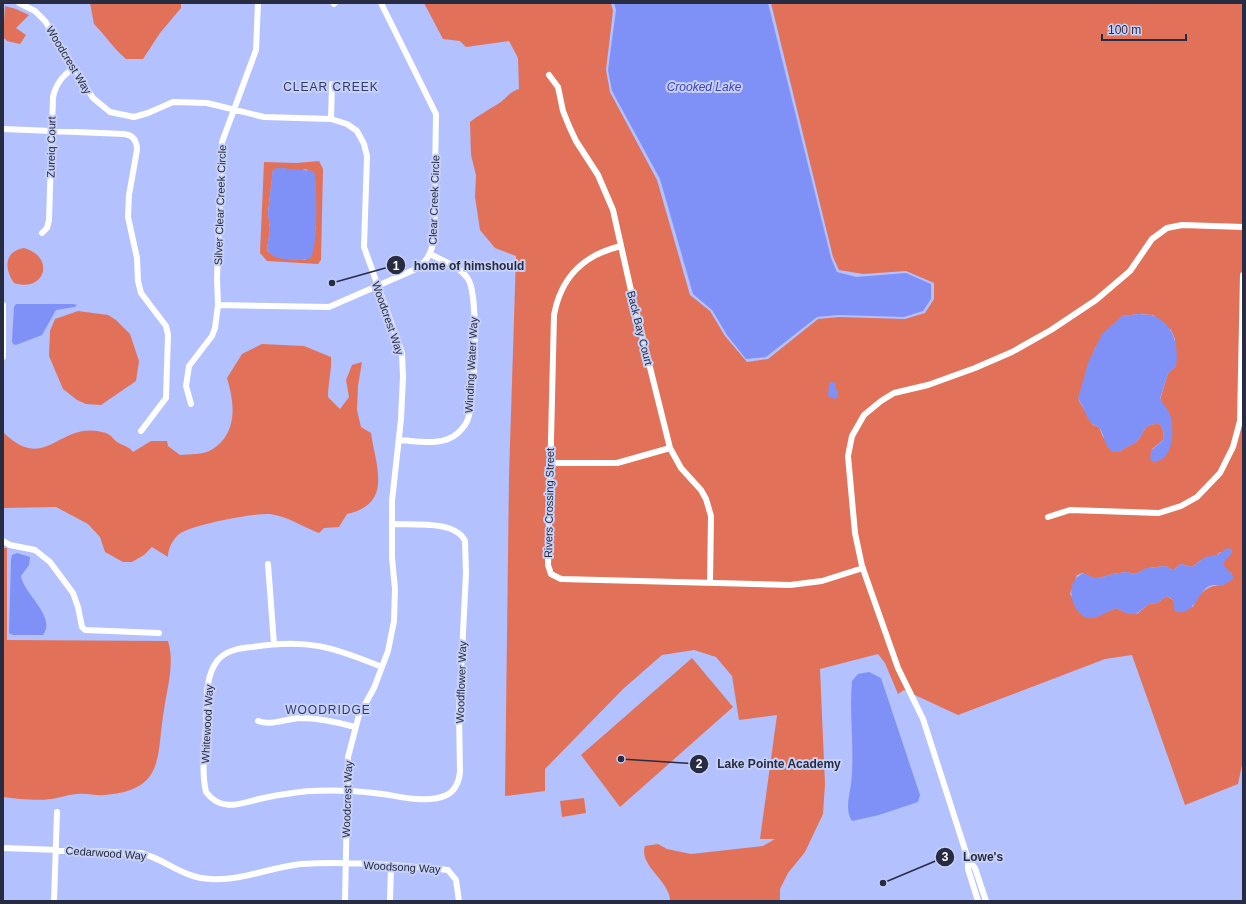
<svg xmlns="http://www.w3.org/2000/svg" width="1246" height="904" font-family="Helvetica,sans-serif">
  <rect width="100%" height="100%" fill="#b3c1fe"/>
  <path fill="#e17259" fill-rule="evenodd" d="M 90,3 L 181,3 L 181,8 L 160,33 L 143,59 L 126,59 C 113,48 105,35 94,24 Z
    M 424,3 L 611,3 L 613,11 L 606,70 L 610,92 L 657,180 L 690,295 L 710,311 L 725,336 L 747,362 L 768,359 L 818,319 L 839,317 L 905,319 L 925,313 L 934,299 L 934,283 L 906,271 L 863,274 L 839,270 L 833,257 L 771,3 L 1243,3 L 1243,760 L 1238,784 L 1185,805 L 1132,655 L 1105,659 L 958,715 L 904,690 L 898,694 L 885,663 L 878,654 L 820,669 L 825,784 L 823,814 L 805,852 L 788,873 L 780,889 L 780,901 L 670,901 C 671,882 638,865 645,846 L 658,844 L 667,849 L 691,854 L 763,846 L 775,839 L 760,839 L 777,715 L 739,720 L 732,676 L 716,657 L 694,650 L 662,655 L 623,689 L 545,769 L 545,791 L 505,796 L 509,476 L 516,256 L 495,248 L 480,230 L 475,197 L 476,175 L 471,155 L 470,122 C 479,115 488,110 498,104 C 506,99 509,92 519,89 L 518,58 L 509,41 L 466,47 L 460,41 L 443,39 ZM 1139,314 L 1153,315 L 1171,330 L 1175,339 L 1176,366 L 1168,373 L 1160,400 C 1169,413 1171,428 1171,443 L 1151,450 L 1163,440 C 1164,433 1164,429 1159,424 C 1141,424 1146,432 1137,441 C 1132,446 1125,446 1120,452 L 1103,437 L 1099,427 L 1093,425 L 1078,399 L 1095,348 L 1122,316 ZM 1220,552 L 1227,557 L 1223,563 L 1224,567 L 1232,574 L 1223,585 C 1208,585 1199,592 1193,607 L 1174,606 L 1175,603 L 1173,600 L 1167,596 L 1157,603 L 1149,604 L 1137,614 L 1129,614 L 1116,608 L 1093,618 L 1081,613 L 1070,594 L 1077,575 L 1083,573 L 1093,578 L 1099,578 L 1113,574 L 1126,572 L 1135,574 L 1148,568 L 1165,566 L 1173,570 L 1181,564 L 1192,567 L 1201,560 L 1217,555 Z
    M 5,6 L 16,9 L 29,15 L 16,28 L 26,35 L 20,44 L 7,41 L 3,37 Z
    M 319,161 L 323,169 L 321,260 L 318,264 L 267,261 L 260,253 L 264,162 L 296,163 ZM 280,168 L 299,171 L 306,169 L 315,177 L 316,229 L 306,260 L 287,259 L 268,252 L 267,249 L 270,229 L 268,212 L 273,170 Z
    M 24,248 C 56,257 45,293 14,283 C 4,269 4,251 24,248 Z
    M 78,311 L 108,315 L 116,320 L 130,334 L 139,361 L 136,381 L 101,405 L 86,404 L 77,400 L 63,389 L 49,356 L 50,331 L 55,319 Z
    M 3,332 L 4,433 C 44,472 58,425 97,431 C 100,432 105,432 108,434 C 112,436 114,440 117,442 C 123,446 129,446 133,452 L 151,441 L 167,441 L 168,446 L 180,455 C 189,454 204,455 211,450 C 238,434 235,404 227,378 L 242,354 L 262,344 L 304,346 L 331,357 C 332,369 328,384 328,397 L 340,409 L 349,397 L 346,380 L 352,365 L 362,362 L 358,386 L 357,410 L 361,427 L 371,433 C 376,467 393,504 347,514 L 339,527 L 324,528 L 319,533 C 303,527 287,516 270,514 C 254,513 189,525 178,535 C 172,541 168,549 168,557 L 152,547 L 144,555 L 132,562 L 123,562 L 105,552 L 100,537 L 88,524 L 56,507 L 3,508 Z
    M 3,548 L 7,548 L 7,640 L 168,641 C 175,663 167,688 164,710 C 156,756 166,790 105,795 C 96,796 87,793 78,794 C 69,794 60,798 51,799 C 37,801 17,799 3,797 Z
    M 692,658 L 733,707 L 620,807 L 581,755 Z
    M 584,798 L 586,813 L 562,817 L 560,801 Z"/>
  <path fill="#7f91f7" d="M 614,3 L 768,3 L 831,258 L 837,272 L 856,277 L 906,273 L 931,284 L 931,299 L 923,311 L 904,317 L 839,315 L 817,317 L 766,357 L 746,359 L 727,335 L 712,310 L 693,294 L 660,179 L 612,91 L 608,70 L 616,10 Z
    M 280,168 L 314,171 C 317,182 318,248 311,257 C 307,262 291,259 284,259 C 277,258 270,256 267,249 L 270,229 L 268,213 L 273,169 Z
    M 16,304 L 73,304 L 77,305 L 75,307 L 56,310 L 42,335 L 16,345 L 13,344 L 12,341 L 14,307 Z
    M 1139,314 C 1143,315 1150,314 1154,316 C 1174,324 1179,347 1176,366 L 1168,373 L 1160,399 C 1164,405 1170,412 1171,418 C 1174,434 1173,460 1154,462 L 1151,461 C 1148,449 1156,448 1163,440 C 1164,433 1164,429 1159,424 C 1141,424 1146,432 1137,441 C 1132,446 1125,446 1120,452 L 1112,452 C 1104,445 1105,436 1099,427 C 1085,423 1087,410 1078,399 L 1088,363 L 1102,334 L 1122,316 Z
    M 832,382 L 836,383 L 835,388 L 838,391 L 838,396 L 835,399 L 828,396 L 829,383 Z
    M 1228,548 L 1232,549 L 1232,553 L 1223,563 C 1225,569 1231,571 1234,578 C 1231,580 1227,584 1223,585 C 1217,586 1211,583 1205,589 C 1196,599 1192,615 1176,612 L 1174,609 C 1174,601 1175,600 1167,596 L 1157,603 L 1149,604 L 1136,614 L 1128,614 L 1116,608 C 1109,611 1101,616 1093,618 C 1074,621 1060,582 1084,573 L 1093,578 L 1099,578 L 1113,574 L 1126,572 L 1135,574 L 1147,568 L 1158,567 L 1165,566 L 1173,570 L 1181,564 L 1192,567 L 1205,557 L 1217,555 Z
    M 17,553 L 30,557 L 29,565 L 21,576 C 23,593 57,617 43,635 L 13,635 L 9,633 L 11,560 L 12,555 Z
    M 869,672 L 881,678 L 920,795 L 918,802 L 879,815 L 852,821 C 845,810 849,797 851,785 C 855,750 849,716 852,681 L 858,674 Z"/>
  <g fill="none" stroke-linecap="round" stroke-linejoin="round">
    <path stroke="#fff" stroke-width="6" d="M 19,3 L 35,11 L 45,21 L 93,98 L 110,112 L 134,117 L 148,113 L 173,102 L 207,103 L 264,117 L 331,119 L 347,124 L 357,131 L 364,144 L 367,156 L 364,247 L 402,353 L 403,377 L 401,419 L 392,501 L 392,558 L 395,589 L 394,621 L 388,651 L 374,688 L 359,715 L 348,757 L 345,901
      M 334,4 L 335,3
      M 549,75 L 558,87 L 563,111 L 569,126 L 576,141 L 598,175 L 613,210 L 632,295 L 670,448 L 681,468 L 701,490 L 706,499 L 711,516 L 710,583
      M 331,119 L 332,84
      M 3,129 L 124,134 C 133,135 137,141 137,150 L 129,195 L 128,217 L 137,258 L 138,281 L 141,293 L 166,326 L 168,335 L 166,398 L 141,431
      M 42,233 L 47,228 L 49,220 L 53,97 C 56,83 63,75 74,68
      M 621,246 C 583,255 561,277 554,315 L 548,565 L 551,574 L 561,579 L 790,585 L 822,581 L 863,568
      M 3,305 L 3,357
      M 218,305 L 329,307 L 416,269 C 427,262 431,253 434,240 L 436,114 L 381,3
      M 191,404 L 186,386 L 189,366 L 212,336 L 215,328 L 218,305 L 217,279 L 222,142 L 256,50 L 258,3
      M 399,440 C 418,441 442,447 458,433 C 462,429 466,425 468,419 C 475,399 479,294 468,279 C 460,266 443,261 430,254
      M 550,463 L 617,463 L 670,448
      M 1048,517 L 1070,510 L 1159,513 L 1181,506 L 1197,497 L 1220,473 L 1233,447 L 1240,421 L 1243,275
      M 3,541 L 10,545 L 35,550 L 50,562 L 73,593 L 78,607 L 82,627 L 85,630 L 159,633
      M 268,564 L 274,644
      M 382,667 C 333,647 306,638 253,647 C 240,648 226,650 217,661 C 204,679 207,704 206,725 C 205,747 201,771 206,792 C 221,812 239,804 259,799 C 268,797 277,795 286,794 C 315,789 345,790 374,793 C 397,795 425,805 447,795 C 456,790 459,782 460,772 L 459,712 L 466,573 L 465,541 C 456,520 411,525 392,524
      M 258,721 C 272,726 285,719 300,718 C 319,718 337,722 355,727
      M 3,848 L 141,853 C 167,860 182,878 211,879 C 242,881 271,867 301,864 C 348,861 401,865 448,870 L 456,880 L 459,901
      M 968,859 L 968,869 L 978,901
      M 54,901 L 57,812
      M 390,901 L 391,866
      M 986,901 L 975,868 L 968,859 L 923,719 L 898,668 L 862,566 L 855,533 L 848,456 L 852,436 L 864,415 L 881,401 L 894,393 L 928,385 L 975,368 L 1012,352 L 1051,330 L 1096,300 L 1130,271 L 1152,239 L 1167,228 L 1182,225 L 1243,227"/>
  </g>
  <g text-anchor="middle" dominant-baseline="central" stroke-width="4" stroke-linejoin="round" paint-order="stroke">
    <g font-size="11" fill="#272c43" stroke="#c7d0f5">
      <text transform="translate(69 60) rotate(59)">Woodcrest Way</text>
      <text transform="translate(51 147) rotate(-89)">Zureiq Court</text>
      <text transform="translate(434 200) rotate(-88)">Clear Creek Circle</text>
      <text transform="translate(220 205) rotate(-88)">Silver Clear Creek Circle</text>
      <text transform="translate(388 318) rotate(71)">Woodcrest Way</text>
      <text transform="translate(640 328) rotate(76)">Back Bay Court</text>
      <text transform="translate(471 365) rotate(-87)">Winding Water Way</text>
      <text transform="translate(549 503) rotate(-89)">Rivers Crossing Street</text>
      <text transform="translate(461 682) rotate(-88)">Woodflower Way</text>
      <text transform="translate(207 724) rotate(-87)">Whitewood Way</text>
      <text transform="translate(347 799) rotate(-88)">Woodcrest Way</text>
      <text transform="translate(106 853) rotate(4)">Cedarwood Way</text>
      <text transform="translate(402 867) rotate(3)">Woodsong Way</text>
    </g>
    <g font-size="12" letter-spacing="1" fill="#313a6c" stroke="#c7d0f5">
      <text x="331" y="87">CLEAR CREEK</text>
      <text x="328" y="710">WOODRIDGE</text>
    </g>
    <g font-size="12" font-style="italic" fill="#3d43b8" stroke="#c7d0f5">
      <text x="704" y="87">Crooked Lake</text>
    </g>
  </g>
  <path fill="none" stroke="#272c43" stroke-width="1.5" d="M332 283L396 265M621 759L699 764M883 883L945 857"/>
  <g fill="#272c43" stroke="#c7d0f5" stroke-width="1.5">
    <circle cx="332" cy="283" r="4"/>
    <circle cx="621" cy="759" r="4"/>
    <circle cx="883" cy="883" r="4"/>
    <circle cx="396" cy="265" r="10"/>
    <circle cx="699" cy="764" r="10"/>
    <circle cx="945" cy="857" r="10"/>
  </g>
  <g font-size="12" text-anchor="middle" font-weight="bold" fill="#fff">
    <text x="396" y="270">1</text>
    <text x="699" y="768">2</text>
    <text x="945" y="861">3</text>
  </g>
  <g font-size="12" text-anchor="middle" font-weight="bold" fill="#272c43" stroke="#c7d0f5" stroke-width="4" stroke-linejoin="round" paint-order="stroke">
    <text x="469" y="270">home of himshould</text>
    <text x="779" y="768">Lake Pointe Academy</text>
    <text x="983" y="861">Lowe's</text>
  </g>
  <rect width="1246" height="904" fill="none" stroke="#272c43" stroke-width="8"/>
  <path d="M1102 34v6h84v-6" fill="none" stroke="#272c43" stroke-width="2"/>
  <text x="1108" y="34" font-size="12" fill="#272c43" stroke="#c7d0f5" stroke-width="3" paint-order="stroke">100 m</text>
</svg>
